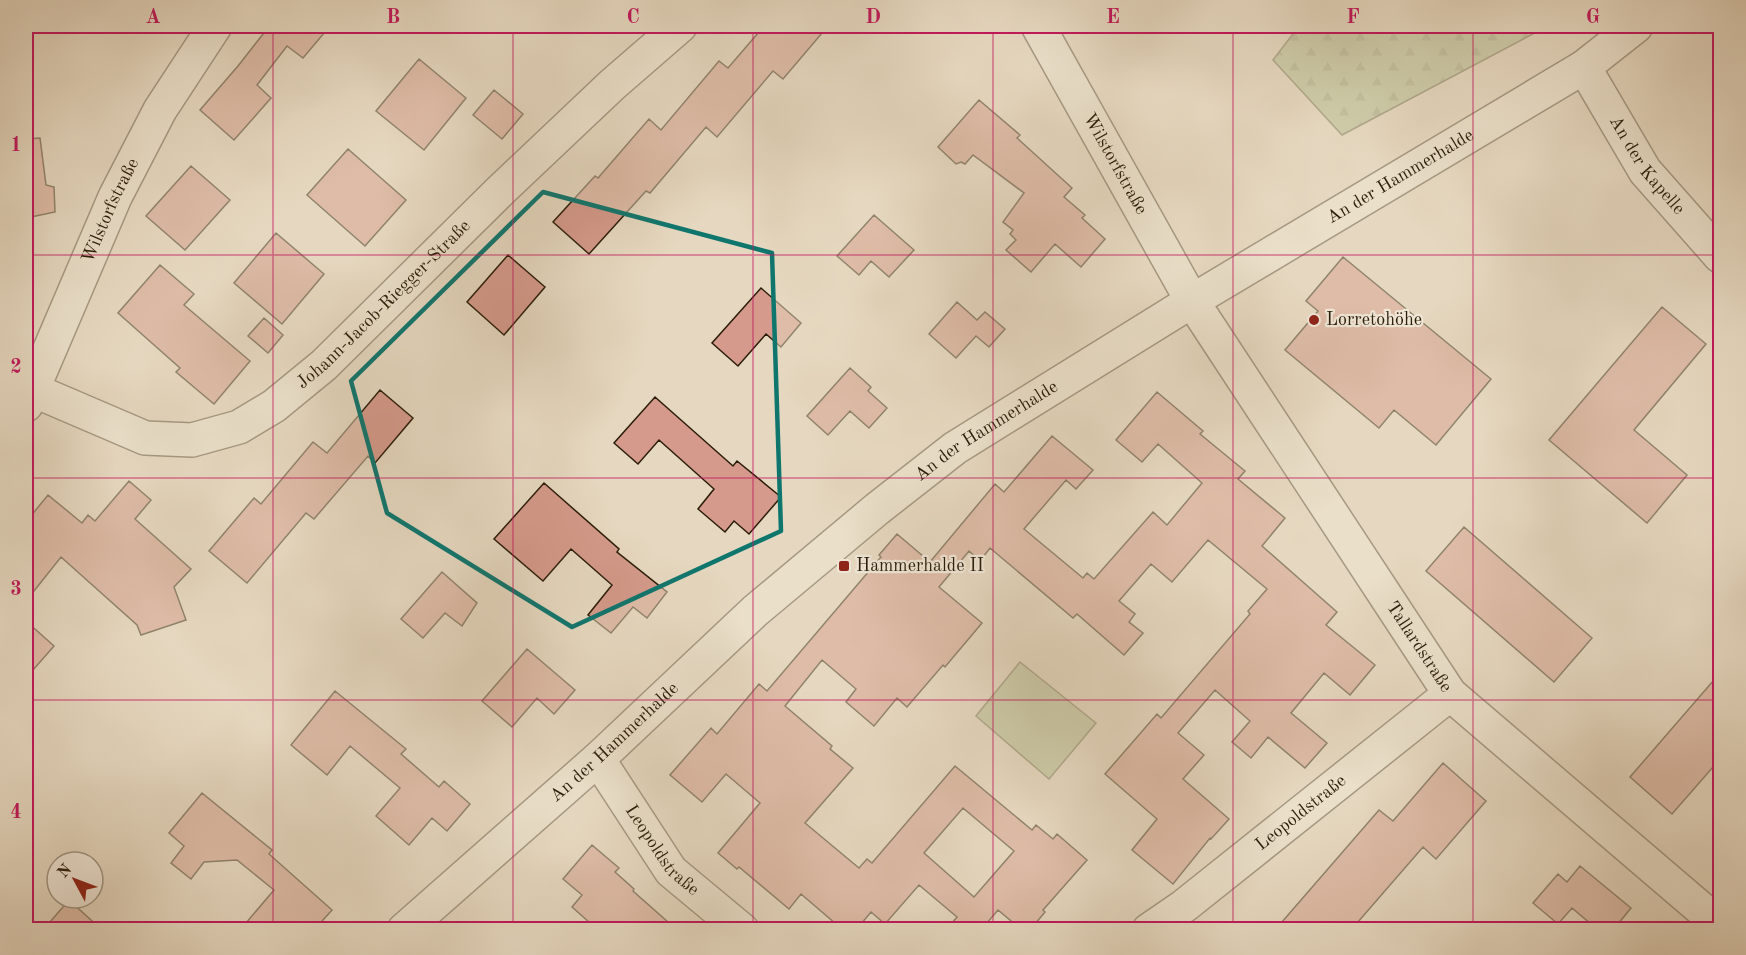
<svg xmlns="http://www.w3.org/2000/svg" width="1746" height="955" font-family="'Old Standard TT',serif">
  <defs>
    <pattern id="forest-firs" width="22" height="20" patternUnits="userSpaceOnUse" patternTransform="scale(1.5)"><rect width="22" height="20" fill="#b4bf93"/><path d="M5 1l3.5 6h-7zM16 11l3.5 6h-7z" fill="#9ba47d"/></pattern>
  </defs>
  <rect width="100%" height="100%" fill="#e6d8c0"/>
  <filter id="stains"><feTurbulence type="fractalNoise" baseFrequency=".00333" numOctaves="4"/><feColorMatrix values="0 0 0 0 .2 0 0 0 0 .09 0 0 0 0 .02 0 0 0 .5 -.17"/></filter>
  <radialGradient id="worn" r=".72"><stop offset=".6" stop-color="#630" stop-opacity="0"/><stop offset="1" stop-color="#630" stop-opacity=".3"/></radialGradient>
  <path fill="url(#forest-firs)" stroke="#706e4e" stroke-width="1.5" d="M 1299,26 L 1548,26 L 1342,135 L 1273,60 Z"/>
  <path fill="#b4bf93" stroke="#706e4e" stroke-width="1.5" d="M 1020,662 L 1096,723 L 1049,779 L 976,716 Z"/>
  <path fill="#d59a8b" stroke="#2b1d0a" stroke-width="1.5" fill-rule="evenodd" d="M 264,26 L 330,26 L 303,58 L 287,46 L 257,85 L 271,98 L 234,140 L 200,110 L 238,66 L 267,29 Z
    M 764,26 L 828,26 L 783,79 L 773,71 L 717,137 L 706,127 L 650,193 L 646,191 L 589,254 L 553,222 L 595,176 L 598,178 L 649,119 L 661,130 L 719,61 L 728,68 Z
    M 419,59 L 466,98 L 424,150 L 376,111 Z
    M 494,90 L 523,114 L 502,139 L 473,115 Z
    M 979,100 L 1020,135 L 1017,138 L 1072,188 L 1064,197 L 1085,215 L 1082,218 L 1105,239 L 1081,267 L 1055,244 L 1031,272 L 1006,250 L 1016,240 L 1010,234 L 1013,230 L 1003,222 L 1024,193 L 973,155 L 965,164 L 961,162 L 956,164 L 938,147 Z
    M 40,138 L 46,185 L 54,187 L 55,212 L 26,218 L 26,139 Z
    M 348,149 L 406,200 L 365,246 L 307,195 Z
    M 191,166 L 230,200 L 185,250 L 146,216 Z
    M 874,215 L 914,250 L 889,277 L 871,261 L 859,275 L 837,256 Z
    M 276,233 L 324,274 L 282,324 L 234,283 Z
    M 508,255 L 545,287 L 504,335 L 467,302 Z
    M 1343,257 L 1491,379 L 1436,445 L 1394,410 L 1379,428 L 1285,350 L 1318,311 L 1306,301 Z
    M 160,265 L 194,294 L 184,305 L 250,361 L 214,404 L 176,372 L 180,368 L 118,313 Z
    M 761,288 L 801,323 L 781,347 L 766,334 L 738,366 L 712,343 Z
    M 957,302 L 977,320 L 985,312 L 1005,329 L 989,347 L 976,336 L 956,358 L 929,334 Z
    M 1662,307 L 1706,344 L 1634,430 L 1687,475 L 1647,523 L 1549,440 Z
    M 264,318 L 283,335 L 268,353 L 248,336 Z
    M 850,368 L 871,387 L 868,391 L 887,408 L 869,428 L 850,411 L 828,435 L 807,416 Z
    M 380,390 L 413,418 L 375,463 L 368,456 L 314,519 L 306,513 L 247,583 L 209,551 L 254,498 L 261,504 L 313,442 L 327,453 Z
    M 1157,392 L 1203,431 L 1200,434 L 1245,471 L 1238,479 L 1285,518 L 1262,546 L 1337,612 L 1326,625 L 1375,665 L 1350,695 L 1324,673 L 1291,713 L 1327,743 L 1305,768 L 1268,737 L 1251,758 L 1232,742 L 1250,721 L 1215,690 L 1178,733 L 1204,755 L 1183,779 L 1229,819 L 1211,839 L 1210,838 L 1173,884 L 1132,850 L 1157,819 L 1105,774 L 1157,714 L 1161,718 L 1250,614 L 1248,611 L 1267,589 L 1208,540 L 1172,582 L 1151,564 L 1119,601 L 1135,614 L 1129,622 L 1143,633 L 1124,655 L 1077,614 L 1073,618 L 990,548 L 980,561 L 969,551 L 939,587 L 982,623 L 945,667 L 943,665 L 907,707 L 897,698 L 874,726 L 846,702 L 856,689 L 822,660 L 785,706 L 832,746 L 830,749 L 853,768 L 805,823 L 859,868 L 867,859 L 872,863 L 955,766 L 1032,830 L 1036,825 L 1053,839 L 1057,834 L 1087,860 L 1043,910 L 1045,912 L 1030,930 L 1022,930 L 998,910 L 981,930 L 946,930 L 957,917 L 919,885 L 885,924 L 871,912 L 856,930 L 843,930 L 801,894 L 789,909 L 739,867 L 737,869 L 718,853 L 760,803 L 726,774 L 702,802 L 670,775 L 711,728 L 717,734 L 759,684 L 767,691 L 881,557 L 879,555 L 897,534 L 930,562 L 995,484 L 1004,492 L 1052,436 L 1093,470 L 1076,489 L 1066,480 L 1024,529 L 1083,578 L 1087,573 L 1094,579 L 1153,512 L 1167,525 L 1202,483 L 1158,444 L 1142,462 L 1116,440 ZM 963,808 L 1014,851 L 974,897 L 924,853 Z
    M 655,397 L 733,466 L 737,461 L 781,497 L 749,534 L 734,521 L 725,532 L 698,509 L 714,489 L 659,440 L 638,464 L 614,443 Z
    M 129,481 L 151,500 L 135,519 L 191,569 L 174,587 L 186,620 L 141,635 L 137,625 L 61,557 L 26,601 L 26,522 L 48,495 L 82,523 L 88,515 L 95,521 Z
    M 544,483 L 619,549 L 617,552 L 667,592 L 647,618 L 633,607 L 611,633 L 588,615 L 612,585 L 571,549 L 543,581 L 494,539 Z
    M 1464,527 L 1592,638 L 1554,682 L 1426,571 Z
    M 442,572 L 477,603 L 462,626 L 445,613 L 423,638 L 401,619 Z
    M 26,621 L 54,646 L 26,678 Z
    M 527,649 L 575,690 L 554,714 L 537,698 L 512,727 L 482,701 Z
    M 1720,673 L 1720,759 L 1672,814 L 1630,777 Z
    M 335,691 L 406,749 L 401,754 L 439,787 L 444,781 L 470,804 L 447,831 L 432,818 L 409,845 L 376,816 L 400,788 L 350,746 L 327,775 L 291,745 Z
    M 1443,763 L 1486,801 L 1436,859 L 1423,847 L 1351,930 L 1275,930 L 1379,810 L 1393,821 Z
    M 202,793 L 272,850 L 269,854 L 332,910 L 314,930 L 240,930 L 274,890 L 237,860 L 204,862 L 191,879 L 171,863 L 184,846 L 169,833 Z
    M 592,845 L 619,868 L 615,872 L 634,889 L 633,891 L 677,930 L 598,930 L 572,907 L 582,895 L 563,879 Z
    M 1580,866 L 1631,908 L 1613,930 L 1598,930 L 1572,908 L 1558,924 L 1533,903 L 1558,874 L 1567,882 Z
    M 69,900 L 102,930 L 43,930 Z"/>
  <g fill="none" stroke-linecap="round" stroke-linejoin="round">
    <defs>
      <g id="minor">
        <path id="s1" d="M 1038,26 L 1192,301 L 1450,694 L 1720,925"/>
        <path id="s2" d="M 1584,67 L 1645,171 L 1720,256"/>
        <path id="s3" d="M 33,390 L 145,438 L 192,440 L 239,427 L 274,406 L 324,365 L 500,191 L 612,85 L 680,26"/>
        <path id="s4" d="M 26,405 L 115,197 L 160,110 L 215,26"/>
        <path id="s5" d="M 598,759 L 671,871 L 742,930"/>
        <path id="s6" d="M 404,930 L 598,759 L 755,611 L 877,509 L 955,448 L 1192,301 L 1584,67 L 1636,26"/>
        <path id="s7" d="M 1149,930 L 1184,906 L 1450,694"/>
      </g>
    </defs>
    <use href="#minor" stroke="#5a4c38" stroke-width="36"/>
    <use href="#minor" stroke="#efe6d6" stroke-width="33"/>
  </g>
  <path d="M0 0H1746V955H0ZM 543,192 L 772,253 L 781,531 L 572,627 L 387,513 L 351,381 Z" fill="#e6d8c0" fill-opacity=".55" fill-rule="evenodd"/>
  <path fill="none" stroke="#0f766e" stroke-width="4.5" stroke-linejoin="round" d="M 543,192 L 772,253 L 781,531 L 572,627 L 387,513 L 351,381 Z"/>
  <path fill="none" stroke="#c2185b" stroke-width="1.5" stroke-opacity="0.55" d="M 273,26 L 273,930M 513,26 L 513,930M 753,26 L 753,930M 993,26 L 993,930M 1233,26 L 1233,930M 1473,26 L 1473,930M 26,255 L 1720,255M 26,478 L 1720,478M 26,700 L 1720,700"/>
  <g fill="#8f2418" stroke="#efe6d6" stroke-width="2">
    <circle cx="1314" cy="320" r="6"/>
    <rect x="838" y="560" width="12" height="12" rx="3"/>
  </g>
  <g text-anchor="middle" dominant-baseline="central" stroke-width="4.5" stroke-linejoin="round" paint-order="stroke">
    <g font-size="18" fill="#2b1d0a" stroke="#efe6d6">
      <text stroke="none"><textPath href="#s1" startOffset="158">Wilstorfstraße</textPath></text>
      <text stroke="none"><textPath href="#s2" startOffset="117">An der Kapelle</textPath></text>
      <text stroke="none"><textPath href="#s6" startOffset="1254">An der Hammerhalde</textPath></text>
      <text stroke="none"><textPath href="#s4" startOffset="212">Wilstorfstraße</textPath></text>
      <text stroke="none"><textPath href="#s3" startOffset="408">Johann-Jacob-Riegger-Straße</textPath></text>
      <text stroke="none"><textPath href="#s6" startOffset="768">An der Hammerhalde</textPath></text>
      <text stroke="none"><textPath href="#s1" startOffset="729">Tallardstraße</textPath></text>
      <text stroke="none"><textPath href="#s6" startOffset="282">An der Hammerhalde</textPath></text>
      <text stroke="none"><textPath href="#s7" startOffset="192">Leopoldstraße</textPath></text>
      <text stroke="none"><textPath href="#s5" startOffset="112">Leopoldstraße</textPath></text>
    </g>
    <g font-size="18" fill="#2b1d0a" stroke="#efe6d6" text-anchor="start">
      <text x="1326" y="320">Lorretohöhe</text>
      <text x="856" y="566">Hammerhalde II</text>
    </g>
  </g>
  <rect width="1746" height="955" fill="none" stroke="#e6d8c0" stroke-width="66"/>
  <g transform="translate(75 880) rotate(311)"><circle r="28" fill="#efe6d6" stroke="#a19684" stroke-width="1.5"/>
  <path d="M0-4.5L10 22L0 15L-10 22Z" fill="#8f2418"/>
  <text y="-9" font-size="16" font-weight="bold" text-anchor="middle" fill="#2b1d0a">N</text>
  </g>
  <rect x="33" y="33" width="1680" height="889" fill="none" stroke="#c2185b" stroke-width="2"/>
  <g font-size="20" text-anchor="middle" font-weight="bold" fill="#c2185b">
    <text x="153" y="23">A</text>
    <text x="393" y="23">B</text>
    <text x="633" y="23">C</text>
    <text x="873" y="23">D</text>
    <text x="1113" y="23">E</text>
    <text x="1353" y="23">F</text>
    <text x="1593" y="23">G</text>
    <text x="16" y="151">1</text>
    <text x="16" y="373">2</text>
    <text x="16" y="595">3</text>
    <text x="16" y="818">4</text>
  </g>
  <rect width="100%" height="100%" filter="url(#stains)"/>
  <rect width="100%" height="100%" fill="url(#worn)"/>
</svg>
